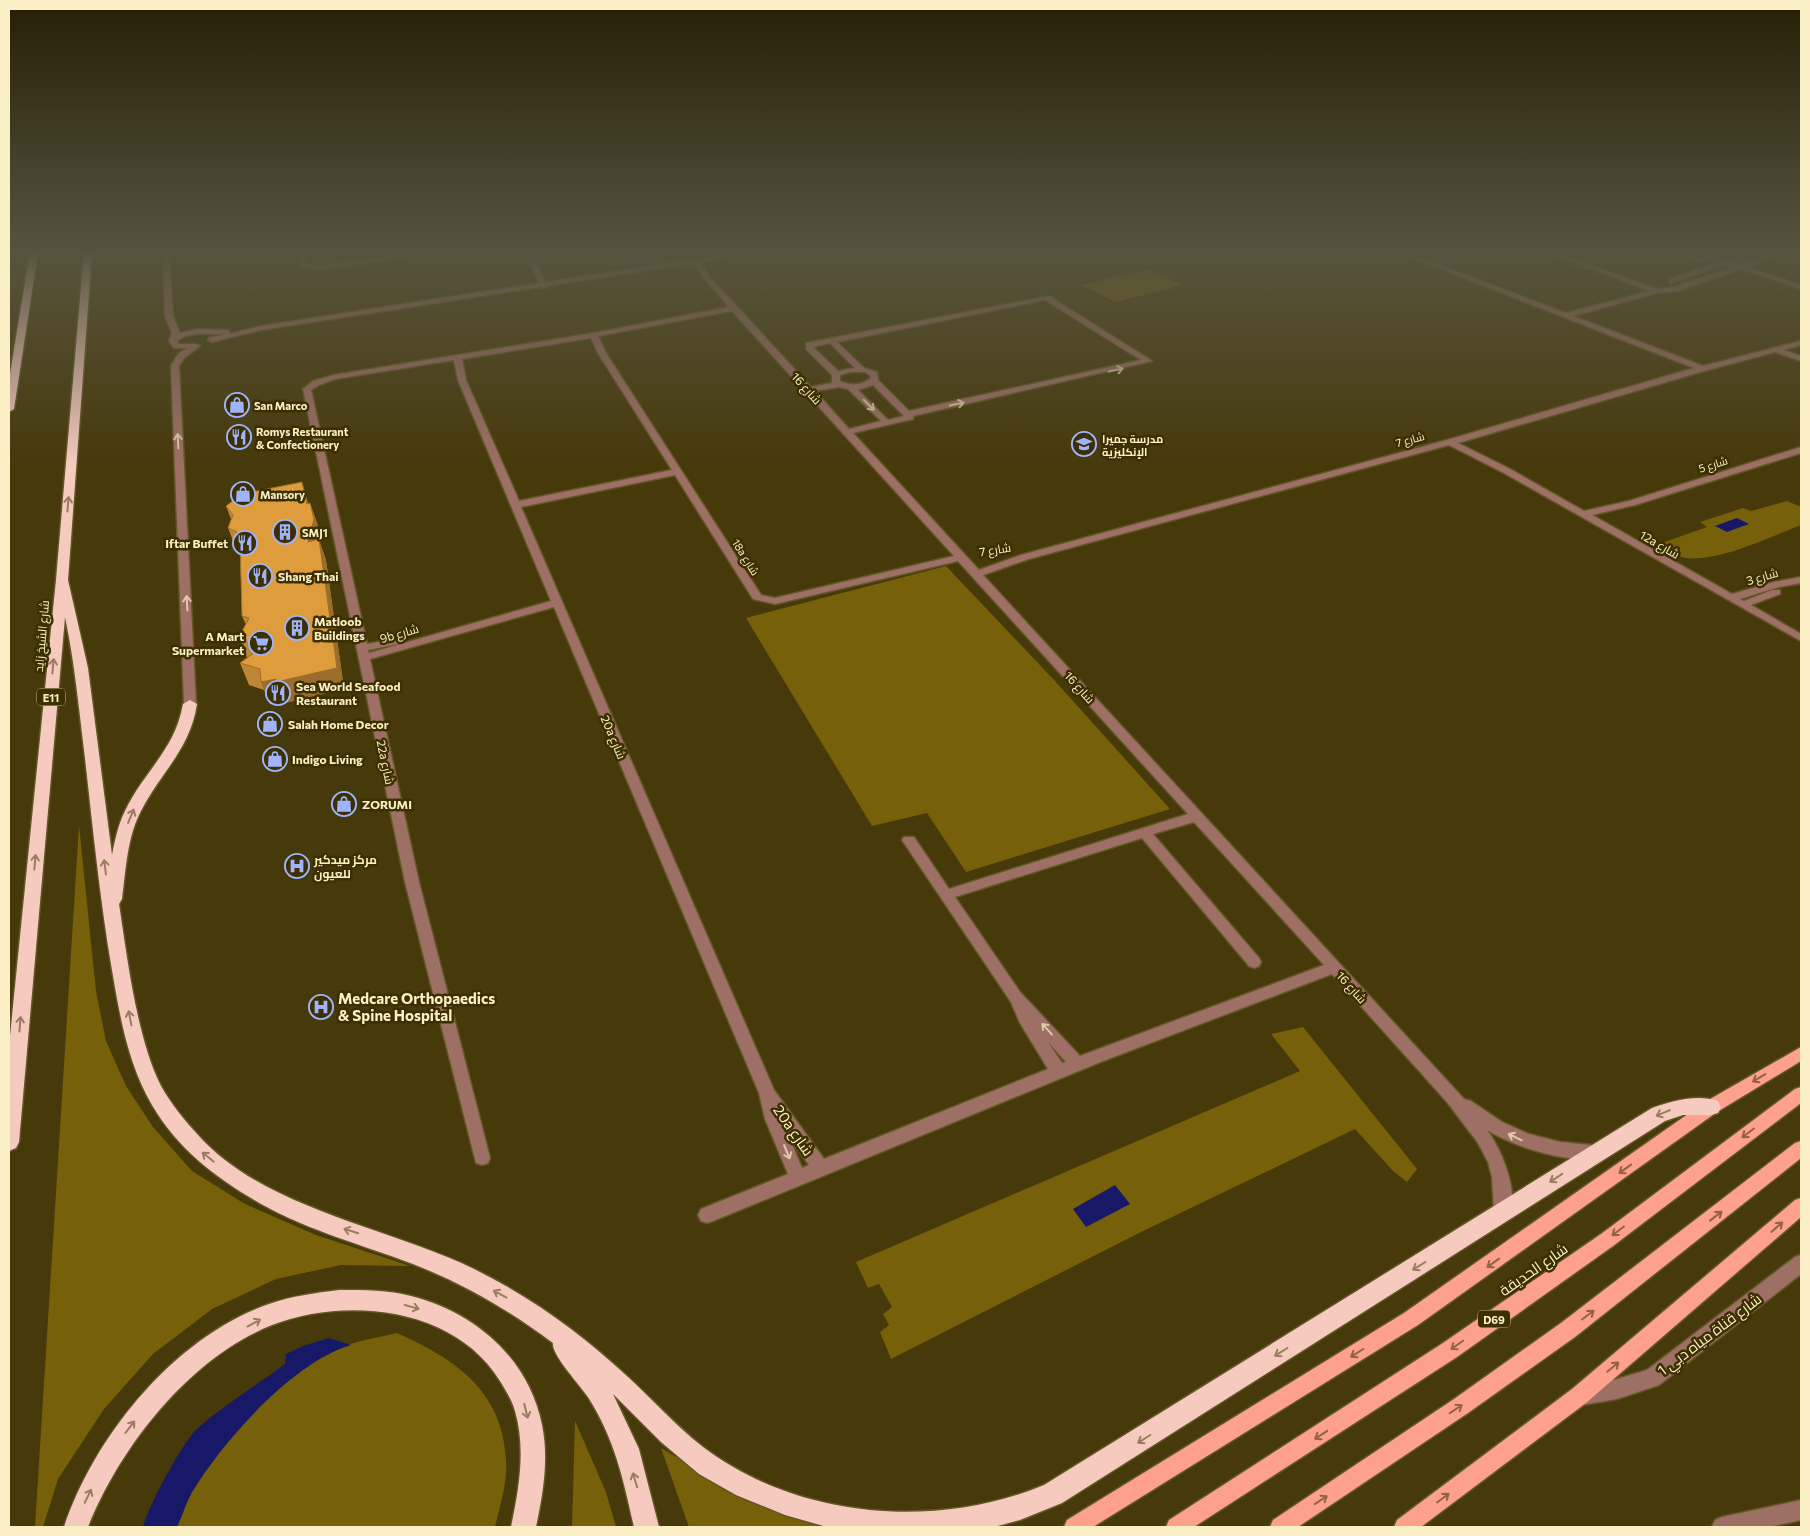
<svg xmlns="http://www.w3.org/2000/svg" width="1810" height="1536" font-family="Commissioner,Cairo,sans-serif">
  <rect width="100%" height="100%" fill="#46390a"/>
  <path fill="#766009" d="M 1148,269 L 1182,285 L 1115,302 L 1082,285 Z
    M 1787,501 L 1801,507 L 1801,525 C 1770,537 1719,562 1686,558 C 1678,557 1667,548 1659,544 L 1707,527 L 1700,522 L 1743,508 L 1751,511 Z
    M 946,566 L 1055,681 L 1170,809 L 966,872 L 927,813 L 872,826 L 746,618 Z
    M 79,825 L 96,991 L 106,1041 L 126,1086 L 153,1127 L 192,1171 L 245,1204 L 316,1235 L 410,1266 L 341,1265 L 276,1279 L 212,1309 L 153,1354 L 104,1409 L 58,1479 L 43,1527 L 35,1527 Z
    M 1303,1027 L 1417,1169 L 1407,1182 L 1393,1171 L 1355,1129 L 1141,1232 L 891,1359 L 880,1332 L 889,1325 L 883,1314 L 892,1307 L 879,1284 L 868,1288 L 856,1262 L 1300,1071 L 1271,1034 Z
    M 397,1333 C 455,1359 502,1390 506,1459 C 508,1482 500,1505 495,1527 L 177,1527 C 182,1516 186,1503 192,1492 C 220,1445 284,1373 335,1350 C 353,1341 377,1338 397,1333 Z
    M 575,1421 L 606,1492 L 616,1527 L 572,1527 Z
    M 661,1448 L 742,1496 L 818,1526 L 829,1527 L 689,1527 Z"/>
  <path fill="#171868" d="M 1737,518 L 1749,524 L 1727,532 L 1715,526 Z
    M 1115,1185 L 1130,1204 L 1086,1227 L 1073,1209 Z
    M 329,1338 L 351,1345 C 293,1362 223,1441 192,1492 C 186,1503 182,1516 177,1527 L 143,1527 C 148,1507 181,1445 196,1430 C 223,1405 256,1386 285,1364 L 286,1354 L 303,1346 Z"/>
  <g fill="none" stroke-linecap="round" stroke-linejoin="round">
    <defs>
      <path id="minor" d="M 163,252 L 169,252 L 173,316 L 180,333 L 198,329 L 226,330 L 229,330 L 229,334 L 261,326 L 539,283 L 524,252 L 530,252 L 546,282 L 741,252 L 757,252 L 700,262 L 709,276 L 811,387 L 832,383 L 832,375 L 806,349 L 806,343 L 1049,296 L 1152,361 L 913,416 L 913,419 L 853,433 L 979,570 L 1021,555 L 1447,440 L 1694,368 L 1397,252 L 1406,252 L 1566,313 L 1650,291 L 1544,252 L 1553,252 L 1658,289 L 1674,287 L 1733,267 L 1726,265 L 1670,283 L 1670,279 L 1719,262 L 1691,252 L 1701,252 L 1740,265 L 1779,252 L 1788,252 L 1747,267 L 1801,285 L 1801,289 L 1740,269 L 1678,291 L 1657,293 L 1573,316 L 1703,366 L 1801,341 L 1801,345 L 1784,350 L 1801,356 L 1801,361 L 1775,352 L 1697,373 L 1458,443 L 1510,469 L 1584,511 L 1629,501 L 1801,447 L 1801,453 L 1635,505 L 1592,515 L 1732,594 L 1774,582 L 1801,577 L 1801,583 L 1779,587 L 1740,599 L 1744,601 L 1772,590 L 1780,590 L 1780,594 L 1751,605 L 1801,634 L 1801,641 L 1504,473 L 1449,445 L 1029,559 L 983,575 L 1464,1099 L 1471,1101 L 1502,1122 L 1529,1134 L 1560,1142 L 1603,1146 L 1605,1151 L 1603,1156 C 1573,1167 1513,1146 1487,1130 C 1502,1150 1520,1194 1509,1219 L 1503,1221 L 1497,1219 L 1494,1213 L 1492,1177 L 1488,1162 L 1478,1143 L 1447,1102 L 1332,974 L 1103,1061 L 713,1221 L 707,1223 L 701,1221 L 698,1215 L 701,1209 L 788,1174 L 765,1119 L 759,1093 L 554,607 L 370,659 L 419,882 L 490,1158 L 488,1163 L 482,1165 L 476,1163 L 405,882 L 303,389 L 313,381 L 334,375 L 594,333 L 729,307 L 704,278 L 693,263 L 548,286 L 544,288 L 541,287 L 261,330 L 212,342 L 208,340 L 209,338 L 226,334 C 210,335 191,330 177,341 L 179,344 L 196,344 L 200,346 L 184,358 L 179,366 L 196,704 L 190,708 L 184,704 L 171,366 L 178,354 L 187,348 L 174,348 L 169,341 L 172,333 L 165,316 ZM 1045,300 L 1141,360 L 909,411 L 878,380 L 877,372 L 864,368 L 837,342 ZM 732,311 L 954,556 L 775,598 L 761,595 L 606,353 L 598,336 ZM 591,338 L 598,353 L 672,470 L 519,501 L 466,380 L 462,359 ZM 830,343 L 855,368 L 838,371 L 813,347 ZM 454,360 L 458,380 L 551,601 L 369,653 L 368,650 L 398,644 L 400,642 L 394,639 L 367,644 L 311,390 L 319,385 L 335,379 ZM 850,372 L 865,372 L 870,375 L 871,378 C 861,386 851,386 840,381 L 840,375 ZM 873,385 L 904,416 L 888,420 L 858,390 ZM 839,387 L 848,389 L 881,421 L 849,429 L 815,391 ZM 675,475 L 753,599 L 775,604 L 958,561 L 1188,814 L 949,889 L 914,837 L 904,837 L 902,840 L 1011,1002 L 1020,1023 L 1048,1069 L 824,1159 L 774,1090 L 521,507 ZM 1194,822 L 1324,965 L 1080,1056 L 1020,992 L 955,897 L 1142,838 L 1249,966 L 1254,968 L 1259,966 L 1261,962 L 1259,958 L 1153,834 ZM 1048,1042 L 1066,1062 L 1062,1063 ZM 789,1137 L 809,1165 L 802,1168 Z
        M 296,252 L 302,252 L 307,264 L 318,266 L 422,252 L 439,252 L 318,270 L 302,266 Z
        M 1673,252 L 1682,252 L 1705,261 L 1700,262 Z
        M 1801,1255 L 1801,1274 L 1659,1385 L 1617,1399 L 1582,1405 L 1575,1402 L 1572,1395 L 1575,1388 L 1617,1379 L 1647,1370 L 1795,1257 Z
        M 1801,1500 L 1801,1520 L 1769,1527 L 1712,1527 L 1715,1520 L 1722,1517 Z"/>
      <path id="major" d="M 1801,1047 L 1801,1061 L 1717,1112 L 1418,1325 L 1093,1527 L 1064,1527 L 1067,1520 L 1404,1313 L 1705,1102 Z
        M 1801,1087 L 1801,1103 L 1613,1246 L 1457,1357 L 1194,1527 L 1166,1527 L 1169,1520 L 1443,1343 L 1601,1234 L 1795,1089 Z
        M 1801,1141 L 1801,1158 L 1575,1337 L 1468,1413 L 1298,1527 L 1270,1527 L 1273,1520 L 1454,1399 L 1561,1323 L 1795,1143 Z
        M 1801,1198 L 1801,1217 L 1586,1403 L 1421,1527 L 1394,1527 L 1397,1520 L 1572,1389 L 1795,1200 Z"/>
      <path id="highway" d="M 30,252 L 38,252 L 14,409 L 9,412 L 9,380 Z
        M 84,252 L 92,252 L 68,580 L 88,668 L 112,855 C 115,840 118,825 125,811 C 144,771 175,750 183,704 L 190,700 L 197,704 C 190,749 162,771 142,809 C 127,836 126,869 122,899 L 119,904 C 127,957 137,1039 161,1086 C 171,1104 185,1121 198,1135 C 264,1209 388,1227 474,1269 C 531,1297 582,1334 628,1377 C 653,1400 676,1426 703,1447 C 798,1519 936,1530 1044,1485 L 1652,1108 C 1673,1101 1697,1094 1718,1101 L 1721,1107 L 1718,1113 L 1711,1115 L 1683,1115 L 1665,1121 L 1062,1503 L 1020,1520 L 994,1527 L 827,1527 L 785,1515 L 736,1495 L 699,1474 L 661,1442 L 613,1394 L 639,1449 L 659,1527 L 634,1527 C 623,1478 615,1440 588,1397 C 580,1385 551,1354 553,1343 C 509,1310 464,1284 413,1264 C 363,1245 310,1231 263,1205 C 219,1180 178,1150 152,1105 C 128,1064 120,1017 112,970 C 100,900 93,829 85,758 C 79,711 75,664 65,617 L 19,1142 L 16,1148 L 9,1151 L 9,1046 L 56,580 Z
        M 339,1290 C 364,1290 388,1290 411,1296 C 475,1312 529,1359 542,1425 C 549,1459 543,1494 536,1527 L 511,1527 C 519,1489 526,1449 515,1411 C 512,1400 506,1391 500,1381 C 455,1307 346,1296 272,1325 C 189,1358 120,1447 88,1527 L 64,1527 C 95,1435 175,1337 269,1304 C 292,1296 315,1293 339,1290 Z"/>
    </defs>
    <use href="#minor" stroke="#635628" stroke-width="3"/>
    <use href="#major" stroke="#635628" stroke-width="3"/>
    <use href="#highway" stroke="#635628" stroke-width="3"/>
    <use href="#minor" fill="#9d6f65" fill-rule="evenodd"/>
    <use href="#major" fill="#fda18d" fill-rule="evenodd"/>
    <use href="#highway" fill="#f7cac0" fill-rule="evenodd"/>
  </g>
  <path fill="#bf8634" d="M 310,503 L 317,523 L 321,540 L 320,543 L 326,560 L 344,689 L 285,703 L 283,701 L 270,704 L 264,690 L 249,685 L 240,663 L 247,658 L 239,637 L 246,625 L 242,616 L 240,550 L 236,548 L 228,528 L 231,519 L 226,506 Z"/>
  <path fill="#9b6d2a" d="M 302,482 L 308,502 L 313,523 L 310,503 L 317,523 L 321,540 L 320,543 L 326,560 L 344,689 L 285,703 L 283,701 L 270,704 L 261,682 L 308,542 L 307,504 Z"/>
  <path fill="#de9c3c" stroke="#9b6d2a" d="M 302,482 L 307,504 L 310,503 L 314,519 L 308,542 L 319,539 L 337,668 L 276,682 L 276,679 L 261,682 L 260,669 L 240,663 L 258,650 L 239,637 L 249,618 L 242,616 L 240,541 L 238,542 L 237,532 L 228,528 L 233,515 L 226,506 L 242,494 Z"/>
  <defs><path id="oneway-shaft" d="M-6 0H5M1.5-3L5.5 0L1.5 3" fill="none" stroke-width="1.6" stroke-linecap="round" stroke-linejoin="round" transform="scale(1.25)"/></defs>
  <g stroke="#dfc9a9">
    <use href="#oneway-shaft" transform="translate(1116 370) rotate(-12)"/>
    <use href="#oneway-shaft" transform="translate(957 404) rotate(-12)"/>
    <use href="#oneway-shaft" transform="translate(869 405) rotate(45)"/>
    <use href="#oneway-shaft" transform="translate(178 441) rotate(-93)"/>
    <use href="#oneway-shaft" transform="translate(187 603) rotate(-93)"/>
    <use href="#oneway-shaft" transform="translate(1047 1029) rotate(-132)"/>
    <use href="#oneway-shaft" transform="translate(1515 1137) rotate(-154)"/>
    <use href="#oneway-shaft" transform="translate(787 1152) rotate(67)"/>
  </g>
  <g stroke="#9a7c60">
    <use href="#oneway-shaft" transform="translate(68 504) rotate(-85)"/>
    <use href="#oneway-shaft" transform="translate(53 666) rotate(-85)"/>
    <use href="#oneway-shaft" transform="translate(131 816) rotate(-67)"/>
    <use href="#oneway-shaft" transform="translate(35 862) rotate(-85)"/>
    <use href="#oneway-shaft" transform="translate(105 867) rotate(-97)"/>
    <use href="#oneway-shaft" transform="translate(130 1018) rotate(-101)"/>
    <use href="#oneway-shaft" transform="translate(20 1024) rotate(-85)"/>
    <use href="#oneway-shaft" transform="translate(1663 1113) rotate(157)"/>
    <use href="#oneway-shaft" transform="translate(208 1157) rotate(-141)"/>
    <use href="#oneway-shaft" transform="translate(1556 1178) rotate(147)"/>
    <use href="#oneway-shaft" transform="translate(351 1231) rotate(-162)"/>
    <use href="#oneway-shaft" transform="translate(1419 1266) rotate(148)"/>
    <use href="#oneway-shaft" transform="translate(500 1294) rotate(-152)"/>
    <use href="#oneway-shaft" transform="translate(412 1307) rotate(15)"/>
    <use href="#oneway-shaft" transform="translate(254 1323) rotate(-28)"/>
    <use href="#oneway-shaft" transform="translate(1281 1352) rotate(148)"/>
    <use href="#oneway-shaft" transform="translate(526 1411) rotate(76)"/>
    <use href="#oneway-shaft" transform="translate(130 1427) rotate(-52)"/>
    <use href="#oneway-shaft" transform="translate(1144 1439) rotate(148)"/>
    <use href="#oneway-shaft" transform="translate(635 1480) rotate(-107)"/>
    <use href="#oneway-shaft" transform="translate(88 1496) rotate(-64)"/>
  </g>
  <g stroke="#93623f">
    <use href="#oneway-shaft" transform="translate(1759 1078) rotate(149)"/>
    <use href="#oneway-shaft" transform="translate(1748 1133) rotate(143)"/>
    <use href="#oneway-shaft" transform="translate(1625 1169) rotate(144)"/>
    <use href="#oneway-shaft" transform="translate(1716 1216) rotate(-38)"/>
    <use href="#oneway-shaft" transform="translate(1777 1227) rotate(-41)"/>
    <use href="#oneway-shaft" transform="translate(1618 1231) rotate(143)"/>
    <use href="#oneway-shaft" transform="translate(1493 1263) rotate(144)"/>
    <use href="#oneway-shaft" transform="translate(1588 1315) rotate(-37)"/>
    <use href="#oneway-shaft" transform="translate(1457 1345) rotate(145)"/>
    <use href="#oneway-shaft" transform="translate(1357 1353) rotate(148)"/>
    <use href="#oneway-shaft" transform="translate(1613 1367) rotate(-40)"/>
    <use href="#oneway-shaft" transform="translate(1456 1409) rotate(-34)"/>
    <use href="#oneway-shaft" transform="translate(1321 1435) rotate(147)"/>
    <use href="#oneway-shaft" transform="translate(1443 1498) rotate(-37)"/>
    <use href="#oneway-shaft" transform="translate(1321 1500) rotate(-34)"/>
  </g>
  <linearGradient id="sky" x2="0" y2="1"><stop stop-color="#261f06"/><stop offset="0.54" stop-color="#57543e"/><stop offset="1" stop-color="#57543e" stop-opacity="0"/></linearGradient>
  <rect width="1810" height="467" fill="url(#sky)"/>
  <defs>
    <symbol id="shop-ring" viewBox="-11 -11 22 22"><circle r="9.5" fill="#3c2f00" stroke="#a0b3fd" stroke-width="1.5"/><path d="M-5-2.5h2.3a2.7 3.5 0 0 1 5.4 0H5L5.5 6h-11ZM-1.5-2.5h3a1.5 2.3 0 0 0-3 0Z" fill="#a0b3fd"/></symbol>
    <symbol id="restaurant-ring" viewBox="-11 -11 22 22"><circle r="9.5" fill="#3c2f00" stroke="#a0b3fd" stroke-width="1.5"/><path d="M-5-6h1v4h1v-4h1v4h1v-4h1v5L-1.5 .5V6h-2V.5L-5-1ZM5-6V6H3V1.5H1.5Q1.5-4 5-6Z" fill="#a0b3fd"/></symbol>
    <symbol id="school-ring" viewBox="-11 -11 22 22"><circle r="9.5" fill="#3c2f00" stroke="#a0b3fd" stroke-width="1.5"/><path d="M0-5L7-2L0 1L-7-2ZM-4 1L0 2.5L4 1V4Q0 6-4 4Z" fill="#a0b3fd"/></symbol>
    <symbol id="building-ring" viewBox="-11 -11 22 22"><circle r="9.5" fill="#3c2f00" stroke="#a0b3fd" stroke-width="1.5"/><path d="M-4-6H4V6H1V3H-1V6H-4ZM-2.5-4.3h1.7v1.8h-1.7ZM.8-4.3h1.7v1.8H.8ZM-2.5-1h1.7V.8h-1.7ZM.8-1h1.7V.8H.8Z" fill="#a0b3fd"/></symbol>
    <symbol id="supermarket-ring" viewBox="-11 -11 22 22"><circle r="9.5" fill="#3c2f00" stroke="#a0b3fd" stroke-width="1.5"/><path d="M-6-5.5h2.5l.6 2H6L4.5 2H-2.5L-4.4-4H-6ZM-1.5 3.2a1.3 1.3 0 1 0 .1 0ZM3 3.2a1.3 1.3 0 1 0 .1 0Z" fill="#a0b3fd"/></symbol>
    <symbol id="hospital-ring" viewBox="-11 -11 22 22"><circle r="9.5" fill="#3c2f00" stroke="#a0b3fd" stroke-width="1.5"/><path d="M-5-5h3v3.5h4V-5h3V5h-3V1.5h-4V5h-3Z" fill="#a0b3fd"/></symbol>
  </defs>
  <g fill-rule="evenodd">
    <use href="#shop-ring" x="223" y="391" width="28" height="28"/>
    <use href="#restaurant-ring" x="225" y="423" width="28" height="28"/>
    <use href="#school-ring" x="1070" y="430" width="28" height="28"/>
    <use href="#shop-ring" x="229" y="480" width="28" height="28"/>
    <use href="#building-ring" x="271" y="518" width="28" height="28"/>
    <use href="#restaurant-ring" x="231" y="529" width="28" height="28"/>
    <use href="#restaurant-ring" x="246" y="562" width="28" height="28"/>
    <use href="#building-ring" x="283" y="614" width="28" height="28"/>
    <use href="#supermarket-ring" x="247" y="629" width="28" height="28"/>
    <use href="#restaurant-ring" x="264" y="679" width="28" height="28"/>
    <use href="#shop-ring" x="256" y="710" width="28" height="28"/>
    <use href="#shop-ring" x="261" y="745" width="28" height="28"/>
    <use href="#shop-ring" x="330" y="790" width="28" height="28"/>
    <use href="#hospital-ring" x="283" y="852" width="28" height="28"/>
    <use href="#hospital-ring" x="307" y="993" width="28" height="28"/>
  </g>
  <g text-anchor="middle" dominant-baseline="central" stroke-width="5" stroke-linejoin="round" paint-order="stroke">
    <g font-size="11" font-weight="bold" fill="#fbefc6" stroke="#3c2f00" text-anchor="start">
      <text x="254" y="405">San Marco</text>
      <text x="256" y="431">Romys Restaurant<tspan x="256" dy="13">&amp; Confectionery</tspan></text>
      <text x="1102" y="438">مدرسة جميرا<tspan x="1102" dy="13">الإنكليزية</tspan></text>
      <text x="260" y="494">Mansory</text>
      <text x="302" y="532">SMJ1</text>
    </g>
    <g font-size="11" fill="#fbefc6" stroke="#3c2f00">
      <text transform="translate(1410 439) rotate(-15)">شارع 7</text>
      <text transform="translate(1713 464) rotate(-17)">شارع 5</text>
      <text transform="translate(746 557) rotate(58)">18a شارع</text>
    </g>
    <g fill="#3c2f00" stroke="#c2b58b" stroke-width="1">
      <rect x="37" y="688.5" width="28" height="17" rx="4"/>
      <rect x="1478" y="1310.5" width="32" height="17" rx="4"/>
    </g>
    <g font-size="11" font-weight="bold" fill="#fbefc6">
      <text x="51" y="697">E11</text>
      <text x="1494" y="1319">D69</text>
    </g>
    <g font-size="12" fill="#fbefc6" stroke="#3c2f00">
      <text transform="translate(807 388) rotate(48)">شارع 16</text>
      <text transform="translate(1660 544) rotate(30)">12a شارع</text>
      <text transform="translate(995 549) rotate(-9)">شارع 7</text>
      <text transform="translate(1762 576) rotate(-16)">شارع 3</text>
      <text transform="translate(399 633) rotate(-16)">9b شارع</text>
      <text transform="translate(41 636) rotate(-85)">شارع الشيخ زايد</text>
      <text transform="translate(1080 687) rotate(48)">شارع 16</text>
      <text transform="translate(614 737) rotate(67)">20a شارع</text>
      <text transform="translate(386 762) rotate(78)">22a شارع</text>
      <text transform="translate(1352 987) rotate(48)">شارع 16</text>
    </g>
    <g font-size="12" font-weight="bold" fill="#fbefc6" stroke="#3c2f00" text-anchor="start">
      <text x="228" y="543" text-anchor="end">Iftar Buffet</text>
      <text x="278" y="576">Shang Thai</text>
      <text x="314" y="621">Matloob<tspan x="314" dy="14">Buildings</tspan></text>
      <text x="244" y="636" text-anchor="end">A Mart<tspan x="244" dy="14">Supermarket</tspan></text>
      <text x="296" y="686">Sea World Seafood<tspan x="296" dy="14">Restaurant</tspan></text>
      <text x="288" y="724">Salah Home Decor</text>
      <text x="292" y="759">Indigo Living</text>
      <text x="362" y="804">ZORUMI</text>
      <text x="314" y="859">مركز ميدكير<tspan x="314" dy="14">للعيون</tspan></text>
    </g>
    <g font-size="15" font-weight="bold" fill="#fbefc6" stroke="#3c2f00" text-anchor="start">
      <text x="338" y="998">Medcare Orthopaedics<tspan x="338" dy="17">&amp; Spine Hospital</tspan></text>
    </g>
    <g font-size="15" fill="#fbefc6" stroke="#3c2f00">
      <text transform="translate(794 1130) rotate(55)">20a شارع</text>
      <text transform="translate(1533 1269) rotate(-35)">شارع الحديقة</text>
      <text transform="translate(1709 1334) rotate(-37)">شارع قناة مياه دبي 1</text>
    </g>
  </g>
  <rect width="1810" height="1536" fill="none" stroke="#fbefc6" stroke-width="20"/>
</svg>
